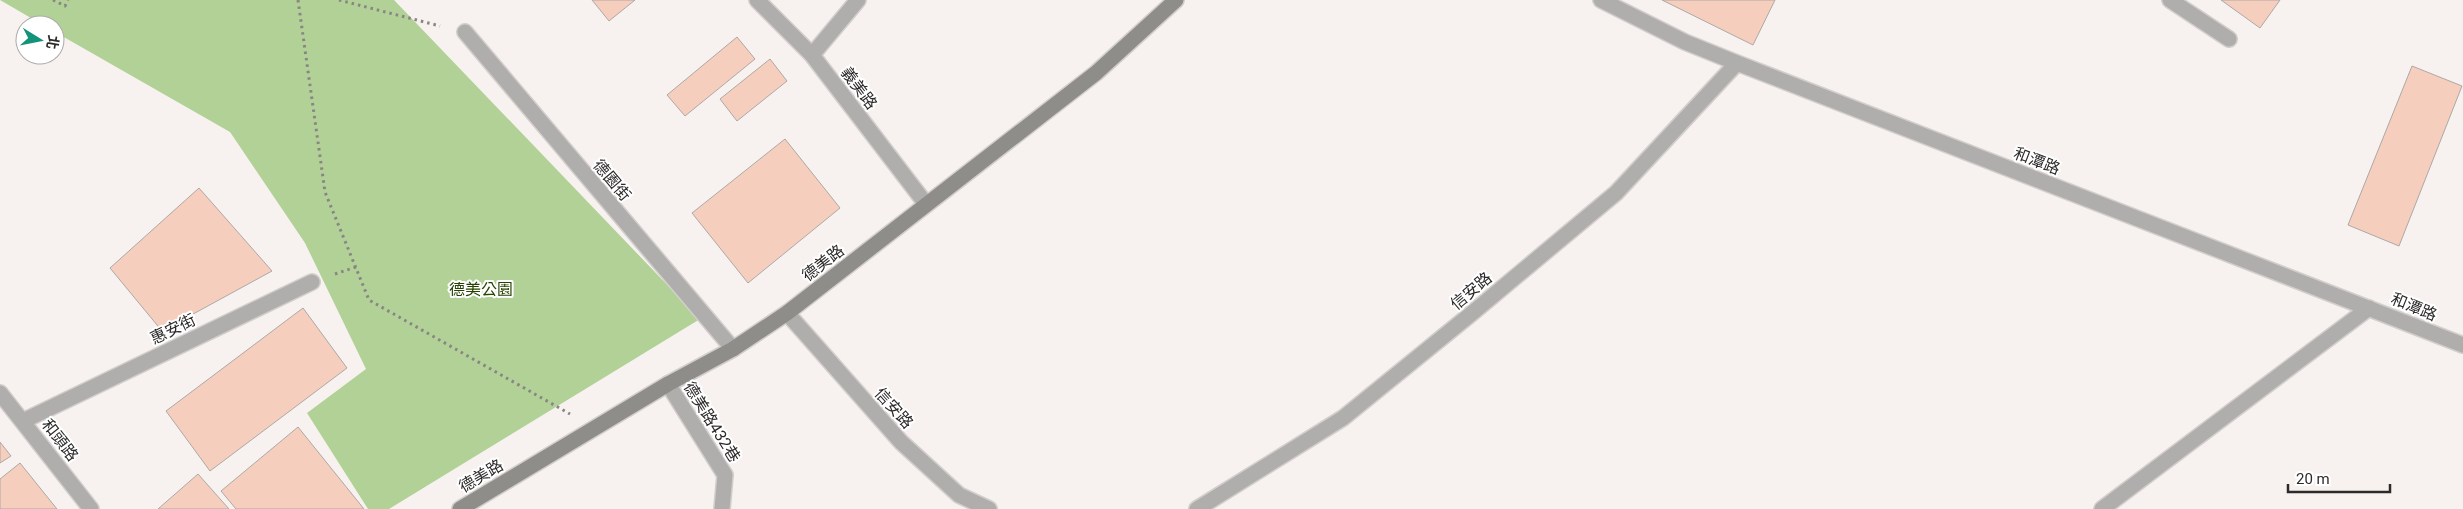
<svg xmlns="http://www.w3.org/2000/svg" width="2463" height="509" font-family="Roboto,'Noto Sans TC',sans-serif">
  <rect width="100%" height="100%" fill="#f7f2f0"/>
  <path fill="#b2d196" d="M 0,0 L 394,0 L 700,319 L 389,509 L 368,509 L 307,413 L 366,369 L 305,243 L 230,132 L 55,32 L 55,25 L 43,25 Z"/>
  <path fill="#f6cebd" stroke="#ada8a6" d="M 592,0 L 635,0 L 609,21 Z
    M 1662,0 L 1775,0 L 1753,45 Z
    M 2221,0 L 2280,0 L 2260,28 Z
    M 737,37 L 755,59 L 685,116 L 667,95 Z
    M 770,59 L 787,81 L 737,121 L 720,99 Z
    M 2412,66 L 2462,86 L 2399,246 L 2348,225 Z
    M 785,139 L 840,208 L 748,283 L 692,213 Z
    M 199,188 L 272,271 L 162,331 L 110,268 Z
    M 303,308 L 347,368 L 210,471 L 166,411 Z
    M 298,427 L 364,509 L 236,509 L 221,491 Z
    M 0,442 L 11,456 L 0,463 Z
    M 20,463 L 57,509 L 0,509 L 0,479 Z
    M 198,474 L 229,509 L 158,509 Z"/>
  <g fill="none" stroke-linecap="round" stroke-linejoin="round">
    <defs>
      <path id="street" d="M 757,0 L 812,55 L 926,204
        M 1601,0 L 1685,42 L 1737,63 L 2463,345
        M 2170,0 L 2229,39
        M 465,32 L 733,349
        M 812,55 L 858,0
        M 787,313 L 901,442 L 959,495 L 989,509
        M 668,384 L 725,475 L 722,509
        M 0,393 L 91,509
        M 23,421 L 312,282
        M 1197,509 L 1343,418 L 1471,314 L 1616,193 L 1737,63
        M 2102,509 L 2369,308"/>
      <path id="secondary" d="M 460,509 L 668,384 L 733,349 L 787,313 L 1096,73 L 1176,0"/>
    </defs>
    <use href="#street" stroke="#d2cecc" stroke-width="18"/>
    <use href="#secondary" stroke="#d2cecc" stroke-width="18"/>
    <path stroke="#898584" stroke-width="3" stroke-dasharray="2.5 4" stroke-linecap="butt" d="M 53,0 L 65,6 L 68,0
      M 298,0 L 325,192 L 369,300 L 570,414
      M 339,0 L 440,26
      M 335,274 L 356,267"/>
    <use href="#street" stroke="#afaeac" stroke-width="15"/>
    <use href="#secondary" stroke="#8e8d8a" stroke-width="15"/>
  </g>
  <g text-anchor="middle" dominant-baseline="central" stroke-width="4" stroke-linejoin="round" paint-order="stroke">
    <g font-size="16" fill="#2c2a29" stroke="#fff">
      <text transform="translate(859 88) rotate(53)">義美路</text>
      <text transform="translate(2037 161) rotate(21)">和潭路</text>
      <text transform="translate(612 180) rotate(50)">德園街</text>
      <text transform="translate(823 263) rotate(-38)">德美路</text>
      <text transform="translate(1471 291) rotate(-40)">信安路</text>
      <text transform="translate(2414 307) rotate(22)">和潭路</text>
      <text transform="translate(173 329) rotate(-26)">惠安街</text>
      <text transform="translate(894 408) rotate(48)">信安路</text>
      <text transform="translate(712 422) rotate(58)">德美路432巷</text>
      <text transform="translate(60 440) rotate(52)">和頭路</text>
      <text transform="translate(481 476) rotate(-31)">德美路</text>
    </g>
    <g font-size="16" fill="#284301" stroke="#fff">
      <text x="481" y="289">德美公園</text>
    </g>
  </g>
  <g transform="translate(40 40) rotate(100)"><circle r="24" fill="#ffffff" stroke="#abaaa9"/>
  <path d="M0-4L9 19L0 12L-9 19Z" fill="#14937b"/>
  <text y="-8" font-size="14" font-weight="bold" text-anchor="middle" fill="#2c2a29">北</text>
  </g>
  <path d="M2288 484v8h102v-8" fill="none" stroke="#2c2a29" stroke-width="2.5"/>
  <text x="2296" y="484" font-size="15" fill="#2c2a29" stroke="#ffffff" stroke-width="4" paint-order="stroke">20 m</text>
</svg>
